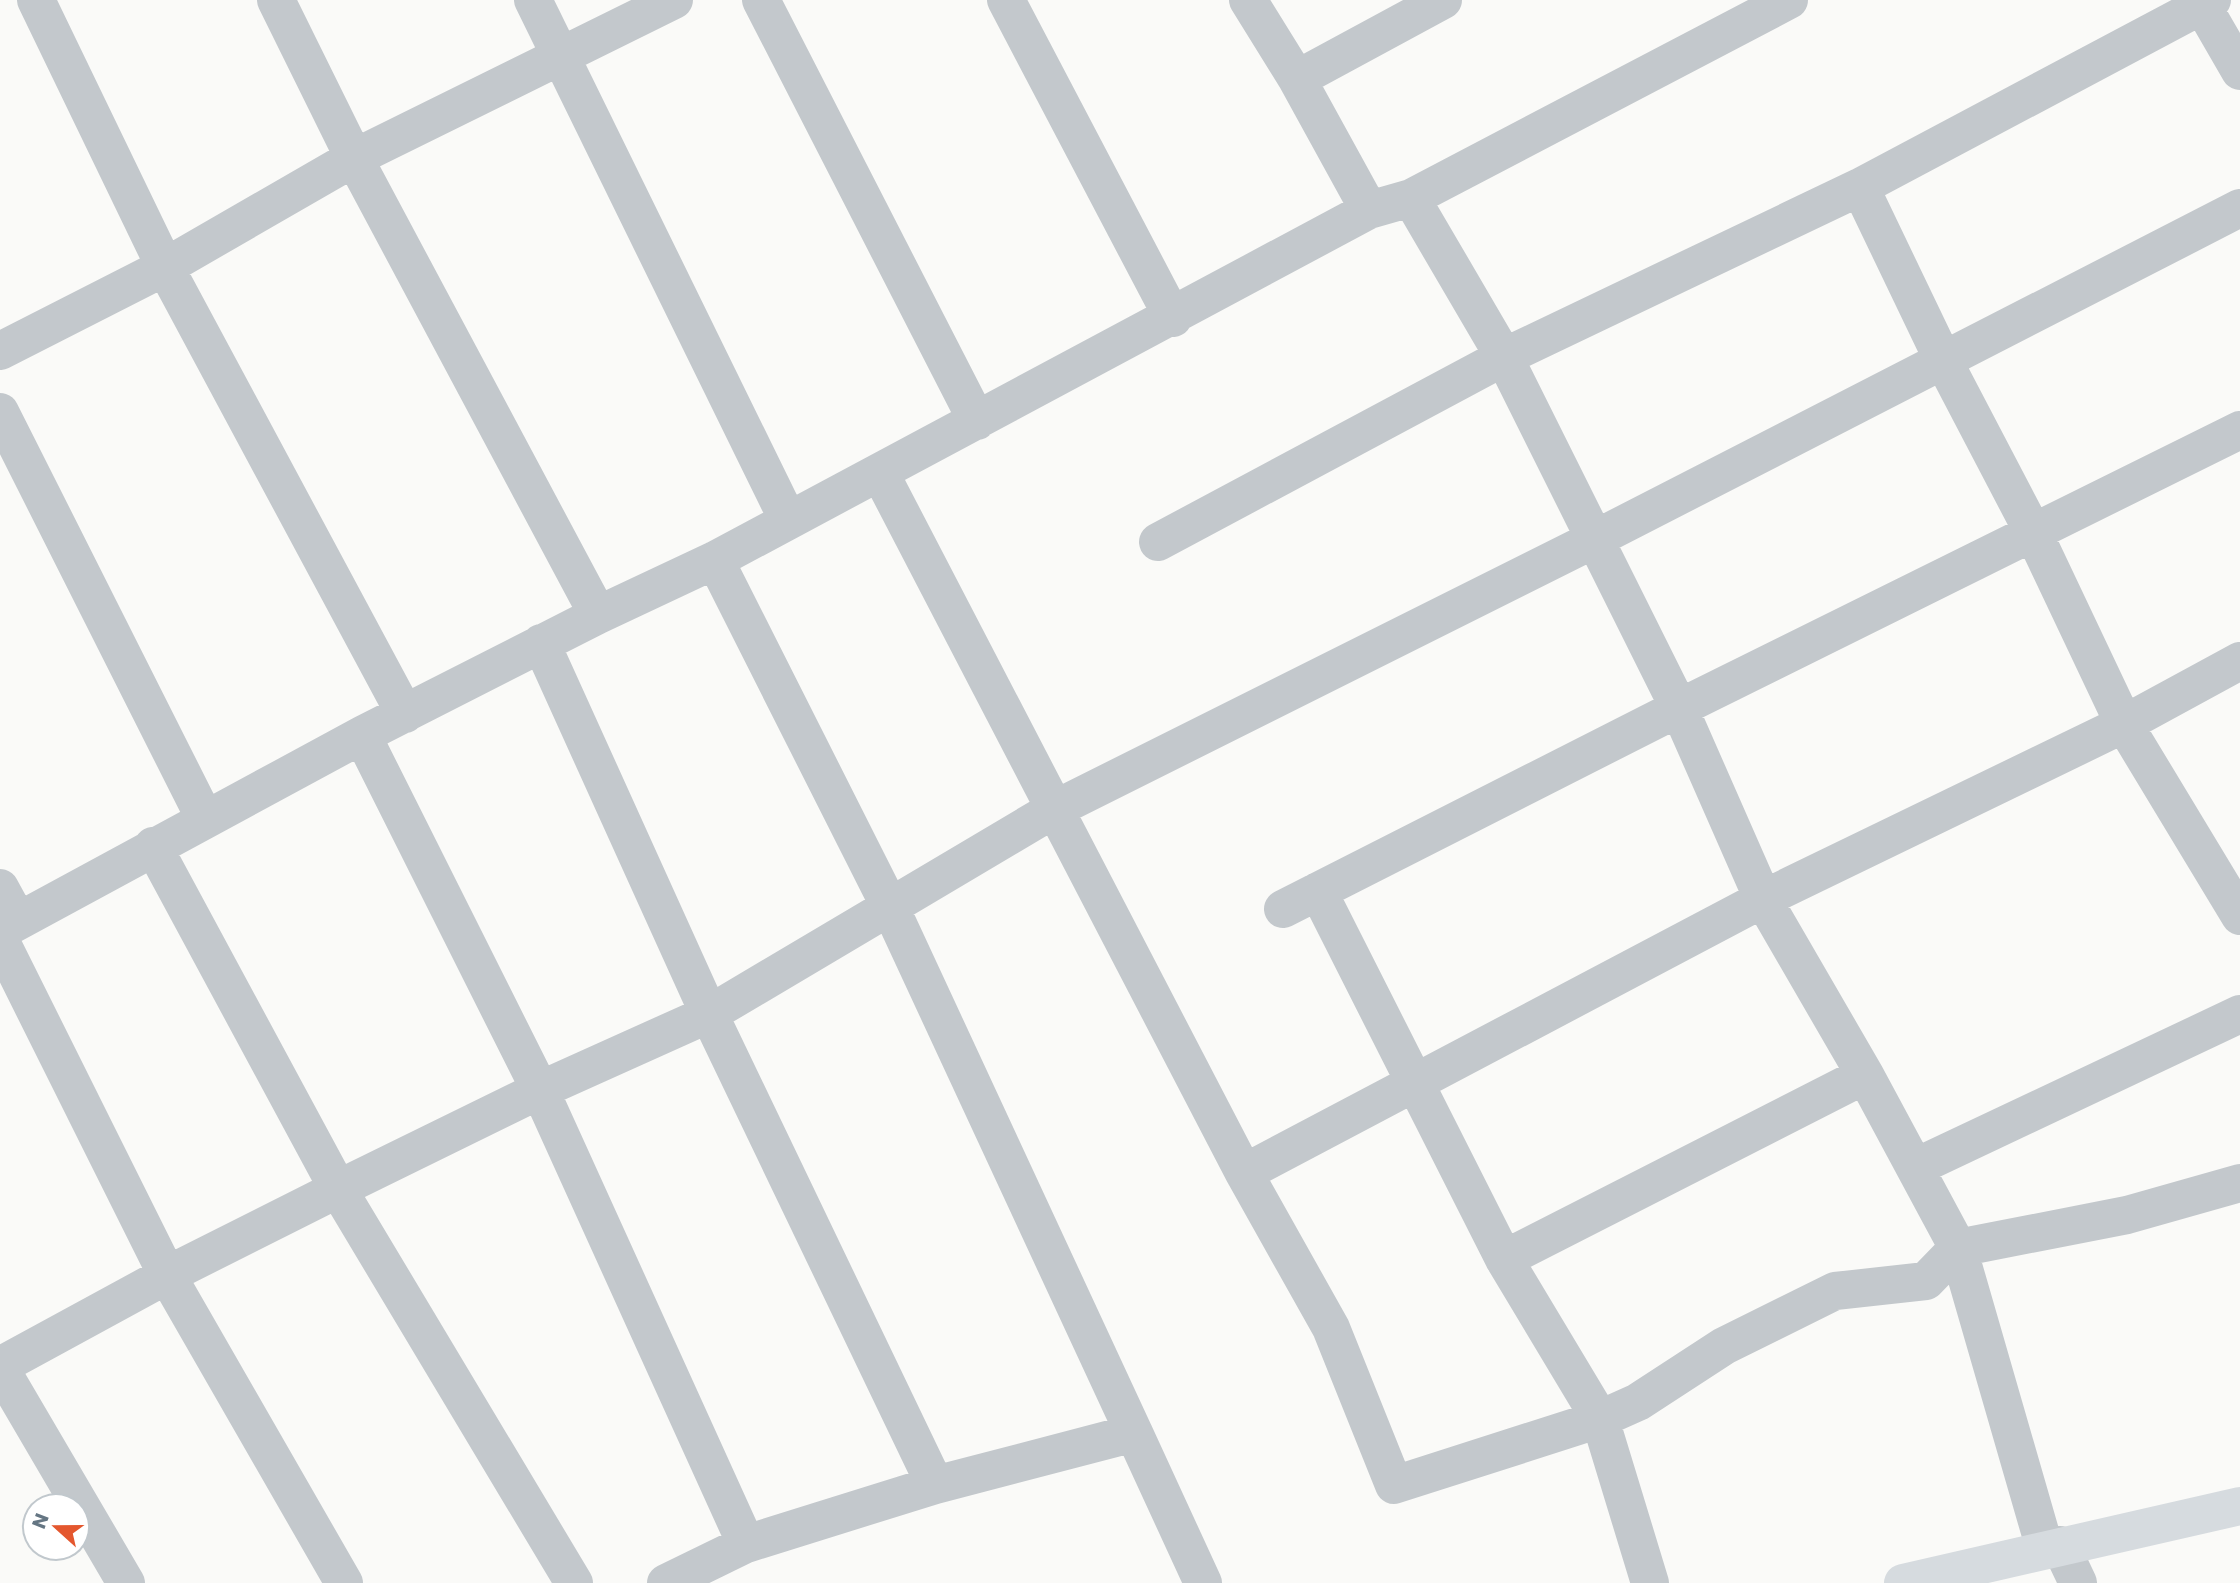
<svg xmlns="http://www.w3.org/2000/svg" width="2240" height="1583" font-family="Poppins,sans-serif">
  <rect width="100%" height="100%" fill="#fafaf8"/>
  <g fill="none" stroke-linecap="round" stroke-linejoin="round">
    <path stroke="#c3c8cc" stroke-width="38" d="M 36,0 L 165,267 L 405,714
      M 276,0 L 354,158 L 598,615
      M 533,0 L 788,520
      M 761,0 L 977,421
      M 1006,0 L 1173,318
      M 1248,0 L 1297,79 L 1369,210
      M 2199,0 L 2240,71
      M 1297,79 L 1443,0
      M 1860,187 L 1943,360 L 2034,534 L 2124,724 L 2240,916
      M 1411,198 L 1504,357 L 1679,708 L 1763,899 L 1865,1075 L 1958,1248 L 2045,1549
      M 0,351 L 165,267 L 354,158 L 674,0
      M 0,412 L 205,819
      M 880,473 L 1244,1173 L 1331,1328 L 1394,1485 L 1600,1419 L 1638,1402 L 1724,1346 L 1835,1291 L 1926,1281 L 1958,1248 L 2127,1215 L 2240,1183
      M 1158,542 L 1504,357 L 1860,187 L 2212,0
      M 715,560 L 890,907 L 1134,1433
      M 541,643 L 709,1014 L 935,1485
      M 362,735 L 540,1090 L 746,1544
      M 153,846 L 338,1189 L 574,1583
      M 0,888 L 18,921
      M 1318,891 L 1504,1259 L 1600,1419 L 1650,1583
      M 1283,909 L 1679,708 L 2240,430
      M 0,931 L 362,735 L 598,615 L 715,560 L 1369,210 L 1411,198 L 1789,0
      M 0,940 L 167,1275 L 344,1583
      M 1916,1167 L 2240,1014
      M 1244,1173 L 1763,899 L 2124,724 L 2240,661
      M 1504,1259 L 1865,1075
      M 0,1366 L 167,1275 L 338,1189 L 540,1090 L 709,1014 L 1053,810 L 1595,539 L 2240,208
      M 0,1368 L 126,1583
      M 2060,1545 L 2078,1583
      M 666,1583 L 746,1544 L 935,1485 L 1134,1433 L 1203,1583"/>
    <path stroke="#d6dbdf" stroke-width="38" d="M 1903,1583 L 2240,1506"/>
  </g>
  <g transform="translate(56 1527) rotate(291)"><circle r="33" fill="#ffffff" stroke="#c1c8cd" stroke-width="2"/>
  <path d="M0-5L12 26L0 18L-12 26Z" fill="#e4572e"/>
  <text y="-10" font-size="19" font-weight="bold" text-anchor="middle" fill="#657683">N</text>
  </g>
</svg>
